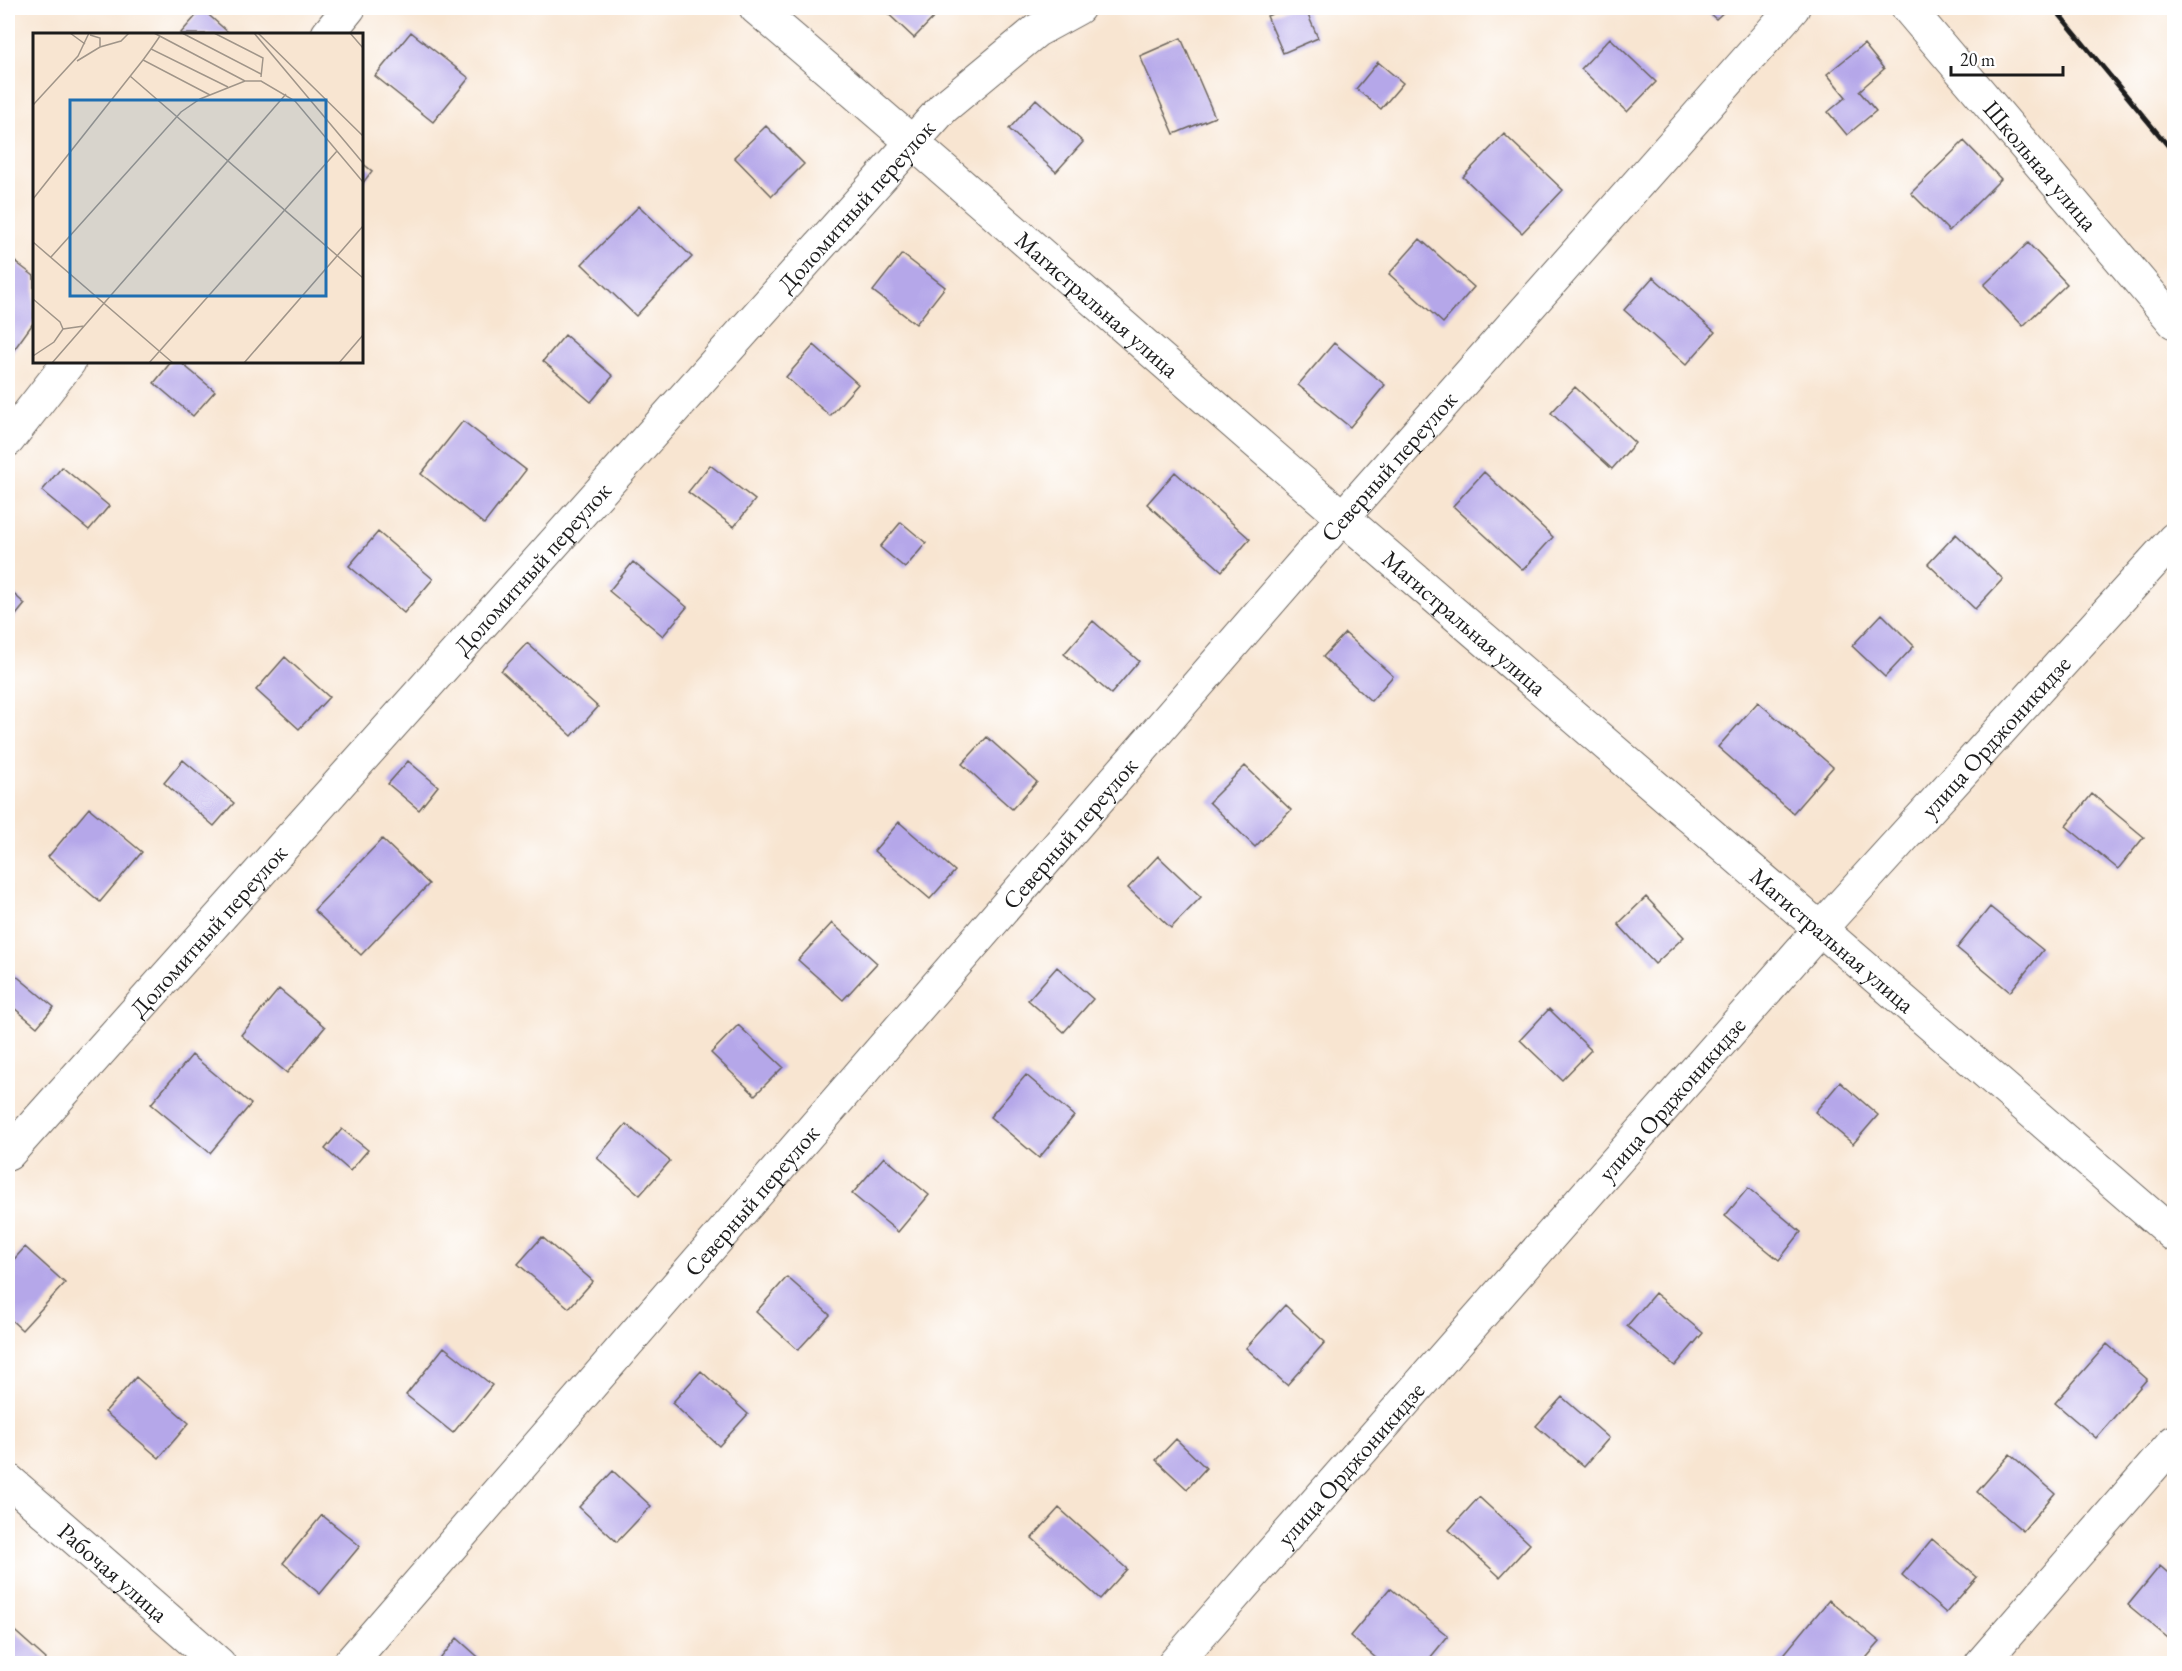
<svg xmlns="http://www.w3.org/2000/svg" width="2182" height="1671" font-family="'EB Garamond',serif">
  <rect width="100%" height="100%" fill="#fff"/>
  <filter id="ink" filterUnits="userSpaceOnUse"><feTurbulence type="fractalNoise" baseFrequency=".0167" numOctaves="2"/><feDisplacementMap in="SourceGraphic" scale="12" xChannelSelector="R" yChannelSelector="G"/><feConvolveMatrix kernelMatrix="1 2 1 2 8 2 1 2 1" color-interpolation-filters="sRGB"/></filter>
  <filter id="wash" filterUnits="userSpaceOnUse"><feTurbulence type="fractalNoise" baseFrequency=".008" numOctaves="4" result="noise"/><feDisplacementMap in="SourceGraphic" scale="24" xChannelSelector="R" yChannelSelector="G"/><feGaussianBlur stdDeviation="1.35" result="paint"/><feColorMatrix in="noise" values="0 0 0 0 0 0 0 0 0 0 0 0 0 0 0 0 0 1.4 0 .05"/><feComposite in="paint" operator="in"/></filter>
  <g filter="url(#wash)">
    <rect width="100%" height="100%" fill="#f8e5d1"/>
    <g id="blocks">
      <path fill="#b5a7e9" d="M 882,8 L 934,8 L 939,12 L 914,38 Z
        M 1286,8 L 1305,8 L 1318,38 L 1283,53 L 1267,16 Z
        M 1703,8 L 1728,8 L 1716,19 Z
        M 202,9 L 230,34 L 180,34 Z
        M 411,32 L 469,78 L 433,122 L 375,76 Z
        M 1181,38 L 1215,117 L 1174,134 L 1140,56 Z
        M 1610,38 L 1656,82 L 1627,112 L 1581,69 Z
        M 1864,44 L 1884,69 L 1859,91 L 1876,111 L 1847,135 L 1828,112 L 1846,97 L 1827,74 Z
        M 1378,62 L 1403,83 L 1381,109 L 1356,89 Z
        M 1036,99 L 1083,142 L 1056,172 L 1009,129 Z
        M 766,126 L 804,164 L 772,196 L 734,157 Z
        M 1504,134 L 1563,190 L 1522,233 L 1463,177 Z
        M 1964,141 L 2001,179 L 1949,231 L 1911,193 Z
        M 362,163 L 372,171 L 362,184 Z
        M 639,206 L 692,257 L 636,316 L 582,264 Z
        M 1420,239 L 1474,287 L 1443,323 L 1389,274 Z
        M 2028,243 L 2067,284 L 2023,326 L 1984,285 Z
        M 902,254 L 945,287 L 916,324 L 873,291 Z
        M 13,260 L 34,276 L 34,322 L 8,358 L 8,267 Z
        M 1653,277 L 1715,332 L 1686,365 L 1624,310 Z
        M 565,335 L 613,376 L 591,402 L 543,361 Z
        M 1334,343 L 1385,385 L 1350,427 L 1298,385 Z
        M 814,345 L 858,384 L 830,416 L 786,377 Z
        M 171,362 L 180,362 L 215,391 L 193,416 L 154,383 Z
        M 1575,387 L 1635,443 L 1612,469 L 1551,413 Z
        M 463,421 L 526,470 L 484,524 L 421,474 Z
        M 710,465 L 755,500 L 734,527 L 688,492 Z
        M 62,467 L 109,506 L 89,530 L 42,491 Z
        M 1175,472 L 1250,539 L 1222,571 L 1147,504 Z
        M 1484,472 L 1553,537 L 1523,570 L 1453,506 Z
        M 901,522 L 926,543 L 905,568 L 880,547 Z
        M 378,532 L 433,579 L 404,613 L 349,566 Z
        M 1956,534 L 2003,579 L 1975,609 L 1928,564 Z
        M 633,562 L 687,607 L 663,636 L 609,591 Z
        M 8,589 L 25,604 L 8,625 Z
        M 1882,614 L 1914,646 L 1885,677 L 1852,646 Z
        M 1093,621 L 1139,661 L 1111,694 L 1064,654 Z
        M 1345,633 L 1393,676 L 1371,701 L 1323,657 Z
        M 527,643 L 598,707 L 572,736 L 501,671 Z
        M 285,657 L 329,697 L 299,729 L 256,690 Z
        M 1758,702 L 1833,767 L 1793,813 L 1718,747 Z
        M 987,737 L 1037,782 L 1012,809 L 962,764 Z
        M 183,760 L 234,803 L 214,826 L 164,783 Z
        M 408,761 L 438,786 L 419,810 L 388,784 Z
        M 1245,766 L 1291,810 L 1255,847 L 1209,802 Z
        M 2092,794 L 2144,837 L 2118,869 L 2066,826 Z
        M 89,808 L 142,852 L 100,902 L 48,857 Z
        M 899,822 L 955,871 L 930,899 L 874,851 Z
        M 382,839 L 429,884 L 361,955 L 314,910 Z
        M 1158,856 L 1201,897 L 1171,928 L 1128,888 Z
        M 1646,897 L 1684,937 L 1655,964 L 1618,924 Z
        M 1990,907 L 2043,950 L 2010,992 L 1957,948 Z
        M 832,923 L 877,963 L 843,1000 L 798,960 Z
        M 1057,967 L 1093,999 L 1064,1032 L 1028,1000 Z
        M 8,969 L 54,1007 L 37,1027 L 8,1003 Z
        M 279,989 L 325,1027 L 287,1073 L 241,1035 Z
        M 1549,1009 L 1591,1050 L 1562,1080 L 1520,1040 Z
        M 738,1025 L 783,1067 L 755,1095 L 711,1053 Z
        M 192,1055 L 251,1104 L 210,1153 L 151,1104 Z
        M 1026,1075 L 1074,1116 L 1039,1158 L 990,1117 Z
        M 1840,1082 L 1878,1115 L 1853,1144 L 1815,1112 Z
        M 626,1124 L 670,1161 L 640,1195 L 597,1158 Z
        M 342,1129 L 368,1150 L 350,1171 L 325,1149 Z
        M 884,1157 L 929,1195 L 898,1232 L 852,1194 Z
        M 1748,1188 L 1801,1232 L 1779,1260 L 1725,1216 Z
        M 542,1237 L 593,1281 L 569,1308 L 518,1264 Z
        M 25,1247 L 65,1283 L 22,1330 L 8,1317 L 8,1266 Z
        M 787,1277 L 830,1315 L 798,1350 L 756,1312 Z
        M 1655,1293 L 1703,1333 L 1675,1366 L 1627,1326 Z
        M 1285,1305 L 1325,1342 L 1287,1385 L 1246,1348 Z
        M 2107,1344 L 2147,1379 L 2096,1438 L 2055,1403 Z
        M 444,1347 L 492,1385 L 453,1433 L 406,1395 Z
        M 701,1371 L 748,1414 L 719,1446 L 672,1403 Z
        M 136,1377 L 189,1423 L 159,1458 L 105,1412 Z
        M 1562,1397 L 1609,1438 L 1584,1467 L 1536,1426 Z
        M 1176,1439 L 1206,1468 L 1187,1489 L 1156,1460 Z
        M 2010,1454 L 2055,1493 L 2023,1531 L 1977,1492 Z
        M 613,1471 L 651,1506 L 617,1542 L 579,1507 Z
        M 1479,1497 L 1530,1544 L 1500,1577 L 1449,1530 Z
        M 1059,1508 L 1127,1569 L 1100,1599 L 1032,1538 Z
        M 322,1515 L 360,1546 L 320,1594 L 283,1563 Z
        M 1932,1539 L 1977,1577 L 1946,1613 L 1902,1575 Z
        M 2160,1566 L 2174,1578 L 2174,1630 L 2168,1638 L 2128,1605 Z
        M 1390,1588 L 1448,1636 L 1425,1664 L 1383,1664 L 1350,1636 Z
        M 1829,1600 L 1880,1642 L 1861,1664 L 1776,1664 Z
        M 8,1625 L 46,1659 L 42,1664 L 8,1664 Z
        M 457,1638 L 486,1664 L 436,1664 Z"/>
    </g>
  </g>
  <g filter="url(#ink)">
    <use href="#blocks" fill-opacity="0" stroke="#69625b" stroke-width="1.5"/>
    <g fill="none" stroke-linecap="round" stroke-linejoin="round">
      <defs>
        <g id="minor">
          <path id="s1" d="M 756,8 C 955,177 1149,350 1347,521 C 1623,759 1899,996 2174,1235"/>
          <path id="s2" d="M 1908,8 L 2174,322"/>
          <path d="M 328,34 L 349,8"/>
          <path d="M 8,440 L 69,362"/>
          <path id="s3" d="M 8,1154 L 943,108 L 1036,31 L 1078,8"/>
          <path id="s4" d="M 8,1480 L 219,1664"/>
          <path id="s5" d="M 349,1664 L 1343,517 L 1793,8"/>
          <path id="s6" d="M 1174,1664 L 1821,928 L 2174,539"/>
          <path d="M 1981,1664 L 2174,1442"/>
        </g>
      </defs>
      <use href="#minor" stroke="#69625b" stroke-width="35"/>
      <use href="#minor" stroke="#fff" stroke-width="33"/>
      <path stroke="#1c1c1c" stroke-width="4.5" d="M 2054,8 L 2174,153"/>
    </g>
  </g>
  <g text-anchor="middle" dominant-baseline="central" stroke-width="5" stroke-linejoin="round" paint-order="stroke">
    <g font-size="24" fill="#1c1c1c" stroke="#fff">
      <text stroke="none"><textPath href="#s2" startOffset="206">Школьная улица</textPath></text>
      <text stroke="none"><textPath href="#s3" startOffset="1272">Доломитный переулок</textPath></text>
      <text stroke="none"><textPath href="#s1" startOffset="452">Магистральная улица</textPath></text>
      <text stroke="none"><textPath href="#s5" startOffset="1586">Северный переулок</textPath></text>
      <text stroke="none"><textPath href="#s3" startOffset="786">Доломитный переулок</textPath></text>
      <text stroke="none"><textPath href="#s1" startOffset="938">Магистральная улица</textPath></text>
      <text stroke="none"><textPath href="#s6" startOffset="1239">улица Орджоникидзе</textPath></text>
      <text stroke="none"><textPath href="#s5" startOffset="1100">Северный переулок</textPath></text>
      <text stroke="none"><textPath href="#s3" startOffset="300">Доломитный переулок</textPath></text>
      <text stroke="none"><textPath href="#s1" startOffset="1424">Магистральная улица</textPath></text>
      <text stroke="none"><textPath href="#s6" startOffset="753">улица Орджоникидзе</textPath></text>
      <text stroke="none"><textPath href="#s5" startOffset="614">Северный переулок</textPath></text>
      <text stroke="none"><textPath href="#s6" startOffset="267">улица Орджоникидзе</textPath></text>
      <text stroke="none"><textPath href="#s4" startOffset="140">Рабочая улица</textPath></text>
    </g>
  </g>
  <g transform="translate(33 33)">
    <rect width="330" height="330" fill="#f8e5d1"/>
    <path fill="none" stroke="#a09589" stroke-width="1.5" d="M 37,0 L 52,11M 121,0 L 212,48M 149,0 L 228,41M 181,0 L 230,25 L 228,44M 221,0 L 330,130M 225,0 L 330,103M 317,0 L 330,15M 57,2 L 67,5 L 67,14M 127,3 L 118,16 L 195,54M 118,16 L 110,27 L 177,62M 44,28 L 67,14 L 88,8 L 96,0M 97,43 L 330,245M 0,72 L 45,23 L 56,0M 0,166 L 110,27M 0,209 L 140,330M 18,224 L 148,79 L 167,66 L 212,48 L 228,48 L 262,68 L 330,149M 0,266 L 27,289 L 30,296M 0,323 L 21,309 L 30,296 L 51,293M 19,330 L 253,61M 116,330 L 304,118M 211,330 L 330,193M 306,330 L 330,302"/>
    <path fill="#1f6fb2" fill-opacity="0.15" stroke="#1f6fb2" stroke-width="3" d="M 37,67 L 293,67 L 293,263 L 37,263 Z"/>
    <rect width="330" height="330" fill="none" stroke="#1c1c1c" stroke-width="3"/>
  </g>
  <rect width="2182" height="1671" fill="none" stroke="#fff" stroke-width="30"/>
  <path d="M1951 66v9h112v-9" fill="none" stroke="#1c1c1c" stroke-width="3"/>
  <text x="1960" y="66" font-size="18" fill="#1c1c1c" stroke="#ffffff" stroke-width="4.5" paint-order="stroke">20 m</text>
</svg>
